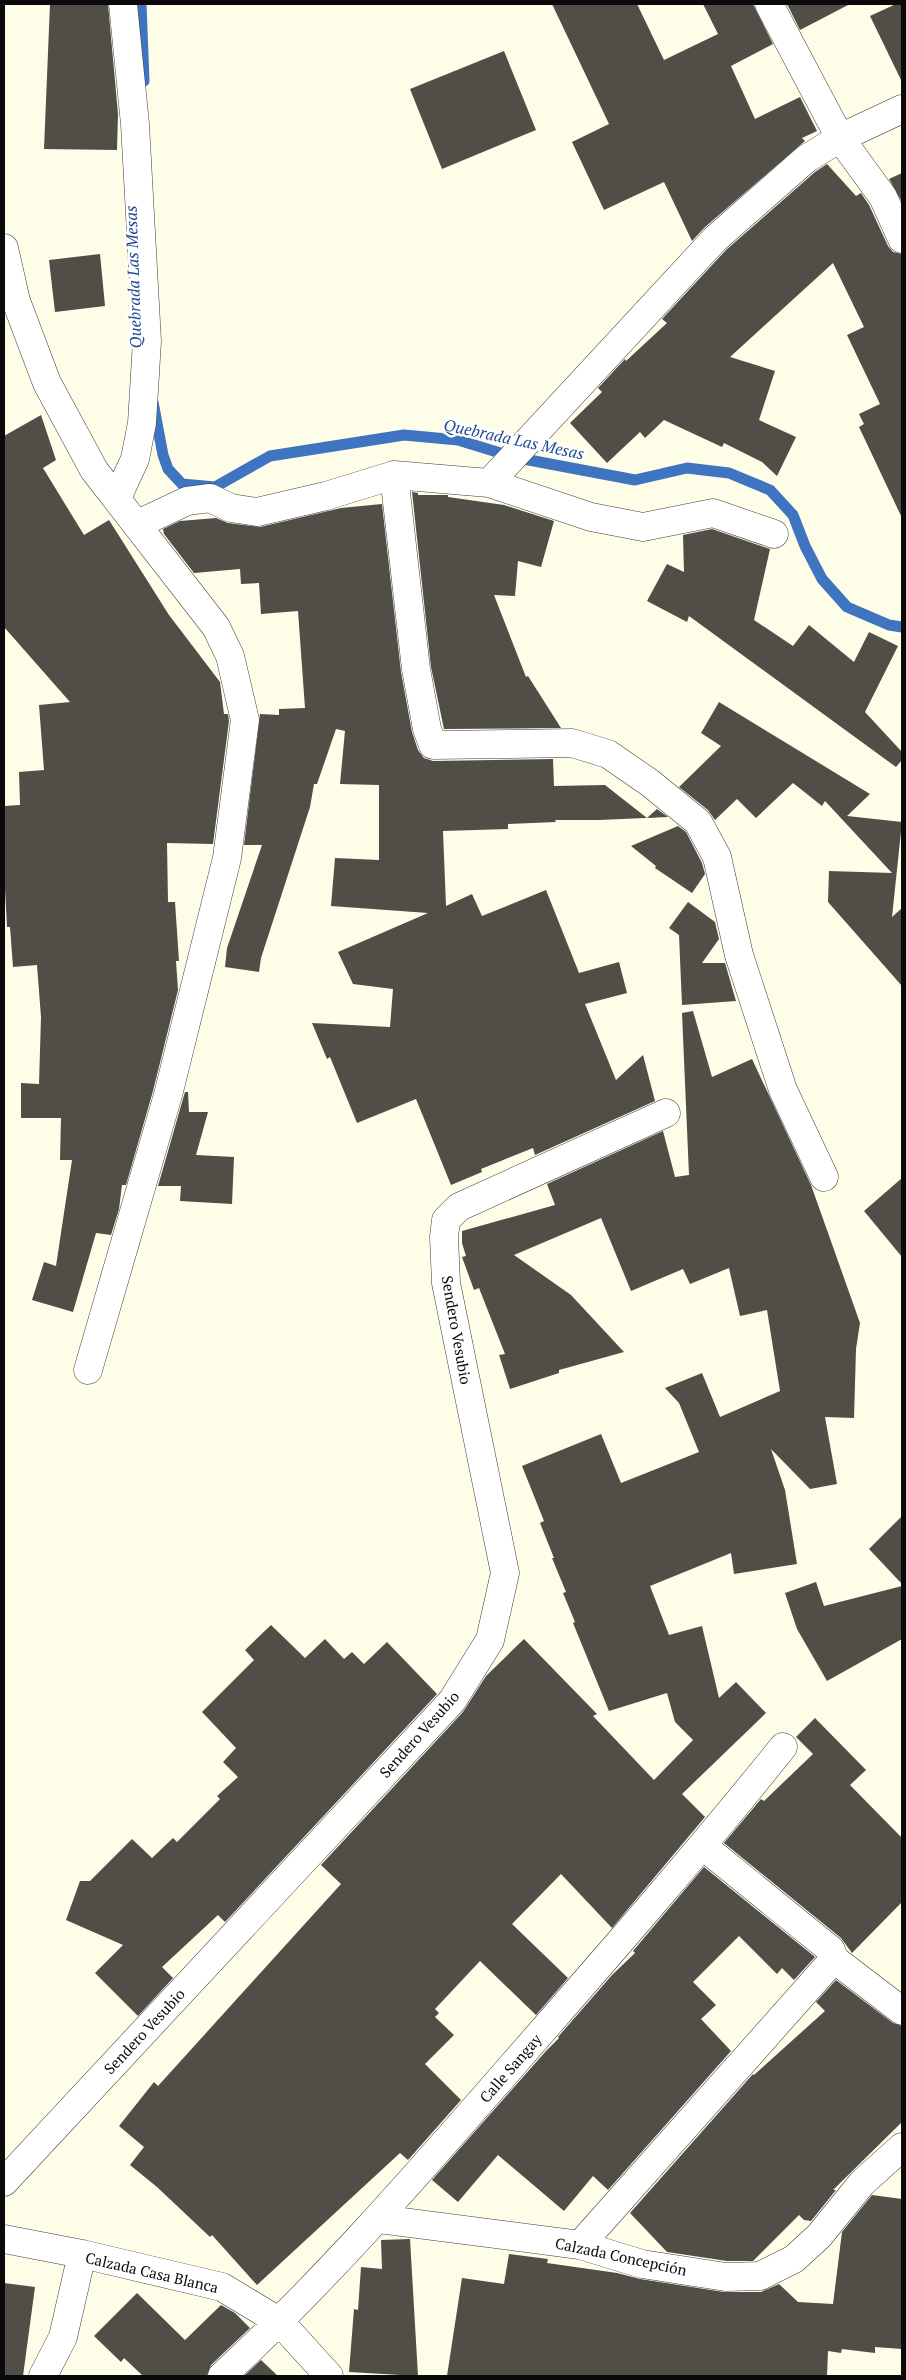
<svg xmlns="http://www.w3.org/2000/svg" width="906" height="2380" font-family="'PT Serif',serif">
  <rect width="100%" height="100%" fill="#fdfde8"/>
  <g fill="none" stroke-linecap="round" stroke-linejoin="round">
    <path stroke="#3f74c1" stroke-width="11" d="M 141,4 L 144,81
      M 153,402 L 163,455 L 168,469 L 182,484 L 215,487 L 270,456 L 404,435 L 458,440 L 513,457 L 635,480 L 687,468 L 729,473 L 770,490 L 793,515 L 805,546 L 822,579 L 847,607 L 889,625 L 902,627"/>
  </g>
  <path fill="#514d47" d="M 50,4 L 108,4 L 118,114 L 117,150 L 44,149 Z
    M 552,4 L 637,4 L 664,60 L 718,34 L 703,4 L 753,4 L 773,44 L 731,66 L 755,119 L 800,97 L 817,131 L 802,138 L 805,141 L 705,227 L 692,241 L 664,182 L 604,210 L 572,142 L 609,124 Z
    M 787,4 L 850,4 L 800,30 Z
    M 896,4 L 902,4 L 902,82 L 870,16 Z
    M 504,51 L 536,130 L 442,169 L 410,89 Z
    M 827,164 L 856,196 L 861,193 L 869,205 L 888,246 L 893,252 L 902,254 L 902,518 L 859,427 L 864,424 L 859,414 L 880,404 L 847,335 L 864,327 L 833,263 L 730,357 L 775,371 L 759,420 L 796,437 L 777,476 L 762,462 L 724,443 L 722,447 L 664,420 L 645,438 L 640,432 L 607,463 L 570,423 L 602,392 L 598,388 L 625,359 L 626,361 L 667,323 L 662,319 L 726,250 L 815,172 Z
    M 902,173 L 902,202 L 889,179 Z
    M 100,254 L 105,306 L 55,312 L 49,260 Z
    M 41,415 L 56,460 L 43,468 L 84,535 L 109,520 L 169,615 L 220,682 L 224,714 L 228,714 L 229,721 L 213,844 L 167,843 L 168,902 L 175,902 L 179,961 L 176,961 L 178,990 L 153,1091 L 126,1185 L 122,1185 L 119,1209 L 111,1235 L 96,1233 L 73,1312 L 32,1300 L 44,1262 L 56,1266 L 72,1160 L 60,1160 L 61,1118 L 21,1118 L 21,1083 L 39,1084 L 41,1017 L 37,965 L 13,967 L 10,927 L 7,927 L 4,869 L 4,806 L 20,805 L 19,772 L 44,770 L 39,705 L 70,702 L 4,627 L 4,436 Z
    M 412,492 L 418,493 L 418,495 L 448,495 L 448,497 L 504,505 L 554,521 L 541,567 L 518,561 L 515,596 L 494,595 L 526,677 L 528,676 L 561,728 L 444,729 L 431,667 Z
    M 382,504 L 401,672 L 412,732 L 418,750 L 424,758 L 433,761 L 553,759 L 554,786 L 605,785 L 647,818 L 657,809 L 668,817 L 599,820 L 555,820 L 556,822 L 508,824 L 508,829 L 443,831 L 446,906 L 472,894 L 482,916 L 546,890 L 579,973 L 619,962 L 627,993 L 585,1004 L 616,1080 L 643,1055 L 655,1101 L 535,1155 L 533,1148 L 481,1169 L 482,1172 L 451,1185 L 416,1099 L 357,1123 L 330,1057 L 327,1059 L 312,1023 L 390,1027 L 393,989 L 353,984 L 338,952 L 428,913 L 331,906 L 335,858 L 379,860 L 379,785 L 340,784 L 345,731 L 336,729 L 317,784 L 314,784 L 310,807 L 261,958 L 259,972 L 225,967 L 227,948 L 262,845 L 244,845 L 260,714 L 279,715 L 279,709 L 305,708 L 298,611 L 261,614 L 259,583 L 241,584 L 240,569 L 194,573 L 164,534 L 163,529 L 180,521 L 216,518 L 228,523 L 260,527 L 341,508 Z
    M 712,529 L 770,549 L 754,620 L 793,646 L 809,625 L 854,662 L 869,632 L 898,646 L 865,712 L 902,752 L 902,760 L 896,767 L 689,616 L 687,622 L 647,601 L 667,564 L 684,572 L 683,535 Z
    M 719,702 L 870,794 L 847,816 L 902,822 L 892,917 L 902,908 L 902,986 L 828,902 L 829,871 L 892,873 L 825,801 L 822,806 L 793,783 L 756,818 L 737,799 L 715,820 L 708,810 L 679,787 L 721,746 L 701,733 Z
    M 678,826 L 686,832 L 702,863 L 705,874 L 692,893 L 655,868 L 656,866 L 631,846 Z
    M 688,902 L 715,922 L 719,939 L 702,963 L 725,963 L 736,1001 L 682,1005 L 679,935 L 669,928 Z
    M 693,1011 L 712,1077 L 752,1059 L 811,1185 L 860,1323 L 856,1349 L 854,1418 L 825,1417 L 837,1484 L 810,1489 L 771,1449 L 785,1490 L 797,1564 L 734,1574 L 731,1553 L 650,1586 L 669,1635 L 702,1626 L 719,1698 L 736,1682 L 766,1713 L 682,1794 L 705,1817 L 612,1928 L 561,1874 L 512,1924 L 568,1978 L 536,2015 L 480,1961 L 435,2009 L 439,2013 L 435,2017 L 454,2035 L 425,2064 L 461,2100 L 408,2160 L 400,2153 L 257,2285 L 212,2235 L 210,2237 L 157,2187 L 130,2165 L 144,2147 L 119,2126 L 154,2082 L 158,2086 L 341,1884 L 321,1865 L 463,1712 L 486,1676 L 524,1639 L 597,1714 L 593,1716 L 654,1780 L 693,1740 L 675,1722 L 667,1693 L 609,1711 L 573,1623 L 575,1622 L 563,1593 L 566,1592 L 552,1558 L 554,1558 L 540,1523 L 544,1521 L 522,1466 L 601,1434 L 621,1483 L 699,1452 L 679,1403 L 665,1388 L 702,1373 L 720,1417 L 780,1391 L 767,1310 L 740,1316 L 729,1268 L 690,1284 L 683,1269 L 631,1291 L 601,1218 L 514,1255 L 571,1295 L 624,1352 L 559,1370 L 559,1373 L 510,1389 L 499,1355 L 505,1354 L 479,1288 L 474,1290 L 462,1257 L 466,1256 L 462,1243 L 462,1231 L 555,1205 L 547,1184 L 663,1131 L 675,1177 L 689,1175 L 682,1013 Z
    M 185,1092 L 188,1092 L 189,1112 L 208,1112 L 196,1155 L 234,1157 L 232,1204 L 180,1201 L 181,1186 L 158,1186 Z
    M 902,1178 L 902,1257 L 864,1211 Z
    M 902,1516 L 902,1584 L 869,1549 Z
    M 816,1582 L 824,1606 L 902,1586 L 902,1639 L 827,1681 L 797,1629 L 785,1593 Z
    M 271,1625 L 305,1658 L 325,1639 L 344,1659 L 352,1652 L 364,1664 L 387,1642 L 437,1694 L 225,1922 L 218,1915 L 162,1967 L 173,1978 L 138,2016 L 95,1973 L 123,1945 L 66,1920 L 80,1881 L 90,1881 L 132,1839 L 152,1858 L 173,1838 L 177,1842 L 220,1799 L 217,1796 L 238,1777 L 223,1762 L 236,1748 L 202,1712 L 254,1660 L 245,1650 Z
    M 815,1718 L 866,1770 L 850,1785 L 902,1838 L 902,1902 L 852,1953 L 841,1938 L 724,1843 L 761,1799 L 764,1801 L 813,1754 L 796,1737 Z
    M 704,1867 L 815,1957 L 794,1980 L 782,1968 L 777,1974 L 739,1936 L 693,1982 L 716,2005 L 701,2019 L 731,2051 L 608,2190 L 593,2176 L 564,2211 L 498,2155 L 458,2202 L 432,2180 L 546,2051 L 559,2038 L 558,2037 L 612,1975 L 635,1953 L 633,1951 Z
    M 836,1980 L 893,2023 L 902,2026 L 902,2122 L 833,2190 L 836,2190 L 811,2221 L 804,2220 L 799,2215 L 753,2261 L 727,2261 L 667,2252 L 630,2213 L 753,2074 L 754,2075 L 825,2011 L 816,2002 Z
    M 872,2195 L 902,2199 L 902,2349 L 875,2347 L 875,2353 L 842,2349 L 841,2353 L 828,2351 L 827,2376 L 447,2376 L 462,2278 L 504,2284 L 509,2254 L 548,2259 L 547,2263 L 617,2273 L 640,2279 L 724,2292 L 761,2292 L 779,2284 L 798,2302 L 833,2304 L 842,2232 Z
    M 410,2239 L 418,2376 L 349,2372 L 354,2309 L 358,2310 L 361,2267 L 382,2269 L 381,2240 Z
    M 4,2283 L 35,2287 L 23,2376 L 4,2376 Z
    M 137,2293 L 185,2340 L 221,2305 L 235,2313 L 250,2328 L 211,2365 L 207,2376 L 143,2376 L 124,2358 L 121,2362 L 94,2336 Z
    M 261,2360 L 278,2376 L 244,2376 Z"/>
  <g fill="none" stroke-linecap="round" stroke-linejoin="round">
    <defs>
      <path id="minor" d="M 769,4 L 840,138 L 883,197 L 902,239
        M 4,248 L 16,301 L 47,383 L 94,470 L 216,627 L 230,656 L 245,720 L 227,858 L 168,1095 L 88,1370
        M 394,475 L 416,669 L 427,729 L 433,745 L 572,743 L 608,754 L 650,783 L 698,822 L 717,857 L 739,955 L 783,1090 L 824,1177
        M 489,483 L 715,239 L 806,159 L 840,138 L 902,109
        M 117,498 L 135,459 L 142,423 L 147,341 L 135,124 L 123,4
        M 138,524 L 187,501 L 210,498 L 231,508 L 257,512 L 326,496 L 394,475 L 489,483 L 591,517 L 643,527 L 713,513 L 774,534
        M 834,1959 L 902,2011
        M 4,2182 L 452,1701 L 490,1640 L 505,1573 L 446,1283 L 444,1237 L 446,1220 L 459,1207 L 666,1113
        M 379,2219 L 580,2245 L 642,2264 L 726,2277 L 760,2276 L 794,2259 L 819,2236 L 862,2183 L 902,2147
        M 4,2239 L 82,2254 L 222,2287 L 280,2322 L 329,2376
        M 580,2245 L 834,1959 L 831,1950 L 703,1846
        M 43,2376 L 63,2337 L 82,2254
        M 222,2376 C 328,2278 422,2169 517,2060 C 607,1957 697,1854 783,1747"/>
    </defs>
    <use href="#minor" stroke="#3d3d3d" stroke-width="29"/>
    <use href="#minor" stroke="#fff" stroke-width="28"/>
  </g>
  <g text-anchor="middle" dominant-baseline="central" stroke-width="5" stroke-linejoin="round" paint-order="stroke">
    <g font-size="15" fill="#0a0a0a" stroke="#fff">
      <text transform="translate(457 1330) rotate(80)">Sendero Vesubio</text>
      <text transform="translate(419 1734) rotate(-48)">Sendero Vesubio</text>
      <text transform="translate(144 2031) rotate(-47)">Sendero Vesubio</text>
      <text transform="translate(510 2068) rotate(-49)">Calle Sangay</text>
      <text transform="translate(621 2256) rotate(12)">Calzada Concepción</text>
      <text transform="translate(152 2272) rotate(13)">Calzada Casa Blanca</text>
    </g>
    <g font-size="16" font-style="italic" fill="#1f4990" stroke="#fff">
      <text transform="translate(133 277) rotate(-92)">Quebrada Las Mesas</text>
      <text transform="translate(514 439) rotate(12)">Quebrada Las Mesas</text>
    </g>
  </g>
  <rect width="906" height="2380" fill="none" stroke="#0a0a0a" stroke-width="10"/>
</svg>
